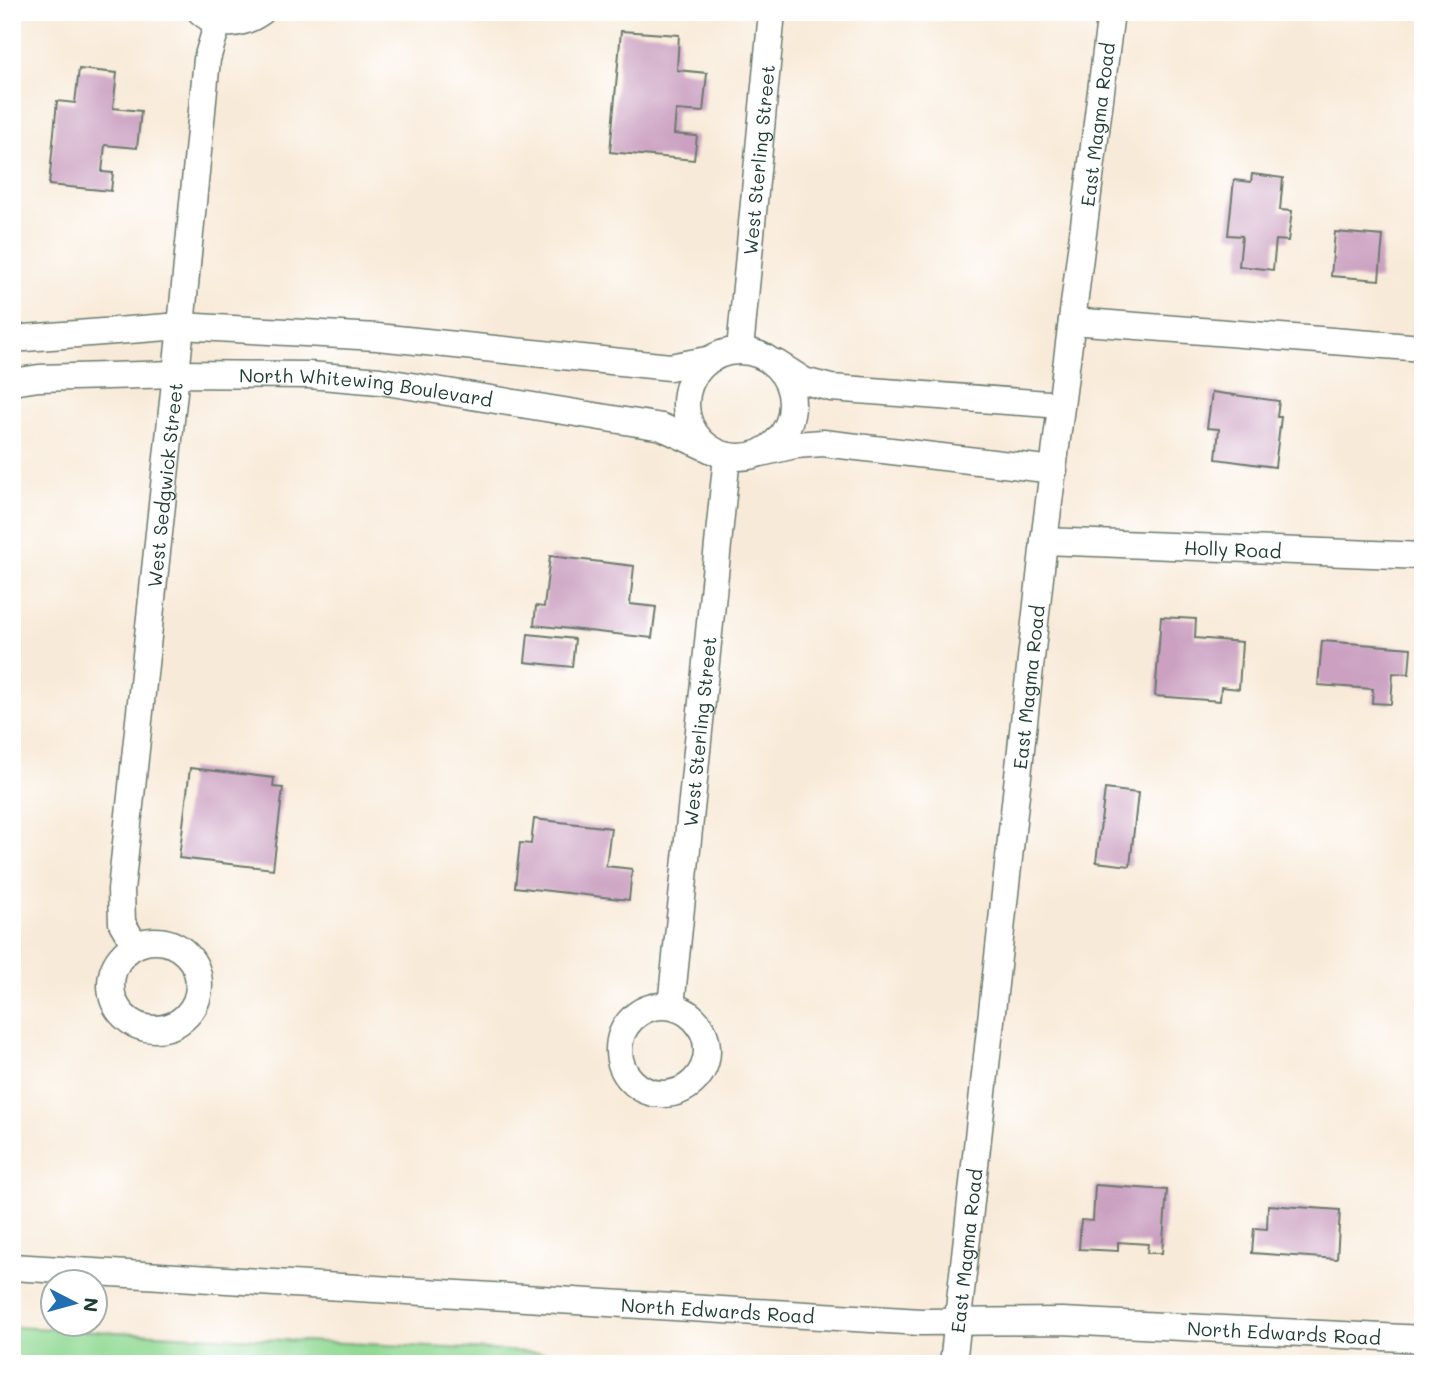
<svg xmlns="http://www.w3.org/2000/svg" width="1435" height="1376" font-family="Mali,sans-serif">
  <rect width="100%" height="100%" fill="#fff"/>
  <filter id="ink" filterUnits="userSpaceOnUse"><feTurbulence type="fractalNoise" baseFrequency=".0143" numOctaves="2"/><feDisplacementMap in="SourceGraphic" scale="14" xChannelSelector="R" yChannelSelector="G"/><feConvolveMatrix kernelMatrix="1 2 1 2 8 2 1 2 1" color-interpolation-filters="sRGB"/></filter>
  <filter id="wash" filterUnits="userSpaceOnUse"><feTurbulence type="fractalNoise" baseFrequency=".00686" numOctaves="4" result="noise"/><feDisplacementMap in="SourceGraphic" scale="28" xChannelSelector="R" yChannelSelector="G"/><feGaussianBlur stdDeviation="1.57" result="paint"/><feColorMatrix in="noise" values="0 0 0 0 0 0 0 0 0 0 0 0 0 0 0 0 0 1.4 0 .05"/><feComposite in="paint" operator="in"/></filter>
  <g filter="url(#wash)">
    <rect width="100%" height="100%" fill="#f8ead8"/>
    <path fill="#92da95" stroke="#588c64" stroke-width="2" d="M 12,1327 L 782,1364 L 12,1364 Z"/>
    <g id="blocks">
      <path fill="#cba0c1" d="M 621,31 L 679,35 L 677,70 L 707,73 L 703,112 L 676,110 L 674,134 L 697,136 L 694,160 L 610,152 Z
        M 79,69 L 117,73 L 113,108 L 141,111 L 137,148 L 105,145 L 102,172 L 113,173 L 111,191 L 49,185 L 57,101 L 75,103 Z
        M 1252,174 L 1283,178 L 1280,210 L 1292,211 L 1288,241 L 1276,240 L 1273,270 L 1239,266 L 1242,236 L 1228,235 L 1234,180 L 1251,182 Z
        M 1335,232 L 1383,236 L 1379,280 L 1331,276 Z
        M 1212,392 L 1279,401 L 1277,417 L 1281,417 L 1275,467 L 1216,459 L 1219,429 L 1207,428 Z
        M 550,556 L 634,566 L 630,604 L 656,607 L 652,638 L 534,625 L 536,606 L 544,607 Z
        M 1161,617 L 1196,619 L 1195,638 L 1242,642 L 1239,689 L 1221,687 L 1220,701 L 1155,696 Z
        M 528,634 L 575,639 L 572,667 L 525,662 Z
        M 1322,641 L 1411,648 L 1409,674 L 1393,673 L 1391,704 L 1372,703 L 1373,689 L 1318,685 Z
        M 190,768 L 274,778 L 273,787 L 283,788 L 273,869 L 179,858 Z
        M 1105,789 L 1138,793 L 1130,866 L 1096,862 Z
        M 534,819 L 611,828 L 606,866 L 632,869 L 629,900 L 515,887 L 520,843 L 531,844 Z
        M 1095,1185 L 1167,1190 L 1162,1253 L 1147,1253 L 1148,1244 L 1118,1242 L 1118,1251 L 1079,1249 L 1081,1220 L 1093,1221 Z
        M 1268,1205 L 1340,1210 L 1337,1259 L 1252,1253 L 1254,1228 L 1267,1229 Z"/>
    </g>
  </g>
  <g filter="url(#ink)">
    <use href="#blocks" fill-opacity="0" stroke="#6b7a6d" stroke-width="2"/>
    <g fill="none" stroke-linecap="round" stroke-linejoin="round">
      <defs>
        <g id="minor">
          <path d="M 201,12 C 220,29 242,25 261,12"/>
          <path d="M 1072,321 L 1423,348"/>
          <path d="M 12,339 L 181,326 L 377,337 L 670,367 L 707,360"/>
          <path id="s1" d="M 740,350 L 772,12"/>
          <circle cx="739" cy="404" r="53"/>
          <path d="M 776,363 L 804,381 L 831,388 L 1061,405"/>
          <path id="s2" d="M 12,382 L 39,378 L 176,374 L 309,375 L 380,381 L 662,427 L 712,450"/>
          <path d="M 761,453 L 795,445 L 823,443 L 1054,470"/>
          <path id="s3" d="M 1044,541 L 1423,556"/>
          <circle cx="155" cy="985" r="44"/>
          <path id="s4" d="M 135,945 L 122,923 L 121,890 L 181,326 L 207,59 L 218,22"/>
          <path id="s5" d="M 671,1006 L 727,456"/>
          <circle cx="663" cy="1050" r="44"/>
          <path id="s6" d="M 12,1267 L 921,1322 L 1062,1321 L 1423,1339"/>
          <path id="s7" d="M 953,1364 L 1044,541 L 1111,12"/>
        </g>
      </defs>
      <use href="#minor" stroke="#6b7a6d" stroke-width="29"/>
      <use href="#minor" stroke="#fff" stroke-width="26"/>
    </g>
  </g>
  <g text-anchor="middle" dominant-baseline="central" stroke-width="6" stroke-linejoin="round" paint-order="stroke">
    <g font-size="19" fill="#1f3d34" stroke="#fff">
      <text stroke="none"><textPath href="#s7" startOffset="1248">East Magma Road</textPath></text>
      <text stroke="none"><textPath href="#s1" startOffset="191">West Sterling Street</textPath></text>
      <text stroke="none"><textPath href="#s2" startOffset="355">North Whitewing Boulevard</textPath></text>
      <text stroke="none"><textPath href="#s4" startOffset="466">West Sedgwick Street</textPath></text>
      <text stroke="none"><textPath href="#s3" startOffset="189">Holly Road</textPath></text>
      <text stroke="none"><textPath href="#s7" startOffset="681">East Magma Road</textPath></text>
      <text stroke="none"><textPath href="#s5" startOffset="276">West Sterling Street</textPath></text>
      <text stroke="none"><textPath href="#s7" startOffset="114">East Magma Road</textPath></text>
      <text stroke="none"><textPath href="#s6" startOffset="707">North Edwards Road</textPath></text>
      <text stroke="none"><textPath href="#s6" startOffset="1274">North Edwards Road</textPath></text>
    </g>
  </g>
  <rect width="1435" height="1376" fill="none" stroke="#fff" stroke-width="42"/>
  <g transform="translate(74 1303) rotate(96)"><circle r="33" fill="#ffffff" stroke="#a5b1ae" stroke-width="2"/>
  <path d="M0-5L12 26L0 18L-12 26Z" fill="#1f6fb2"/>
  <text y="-10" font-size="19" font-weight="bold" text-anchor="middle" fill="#1f3d34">N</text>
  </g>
</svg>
